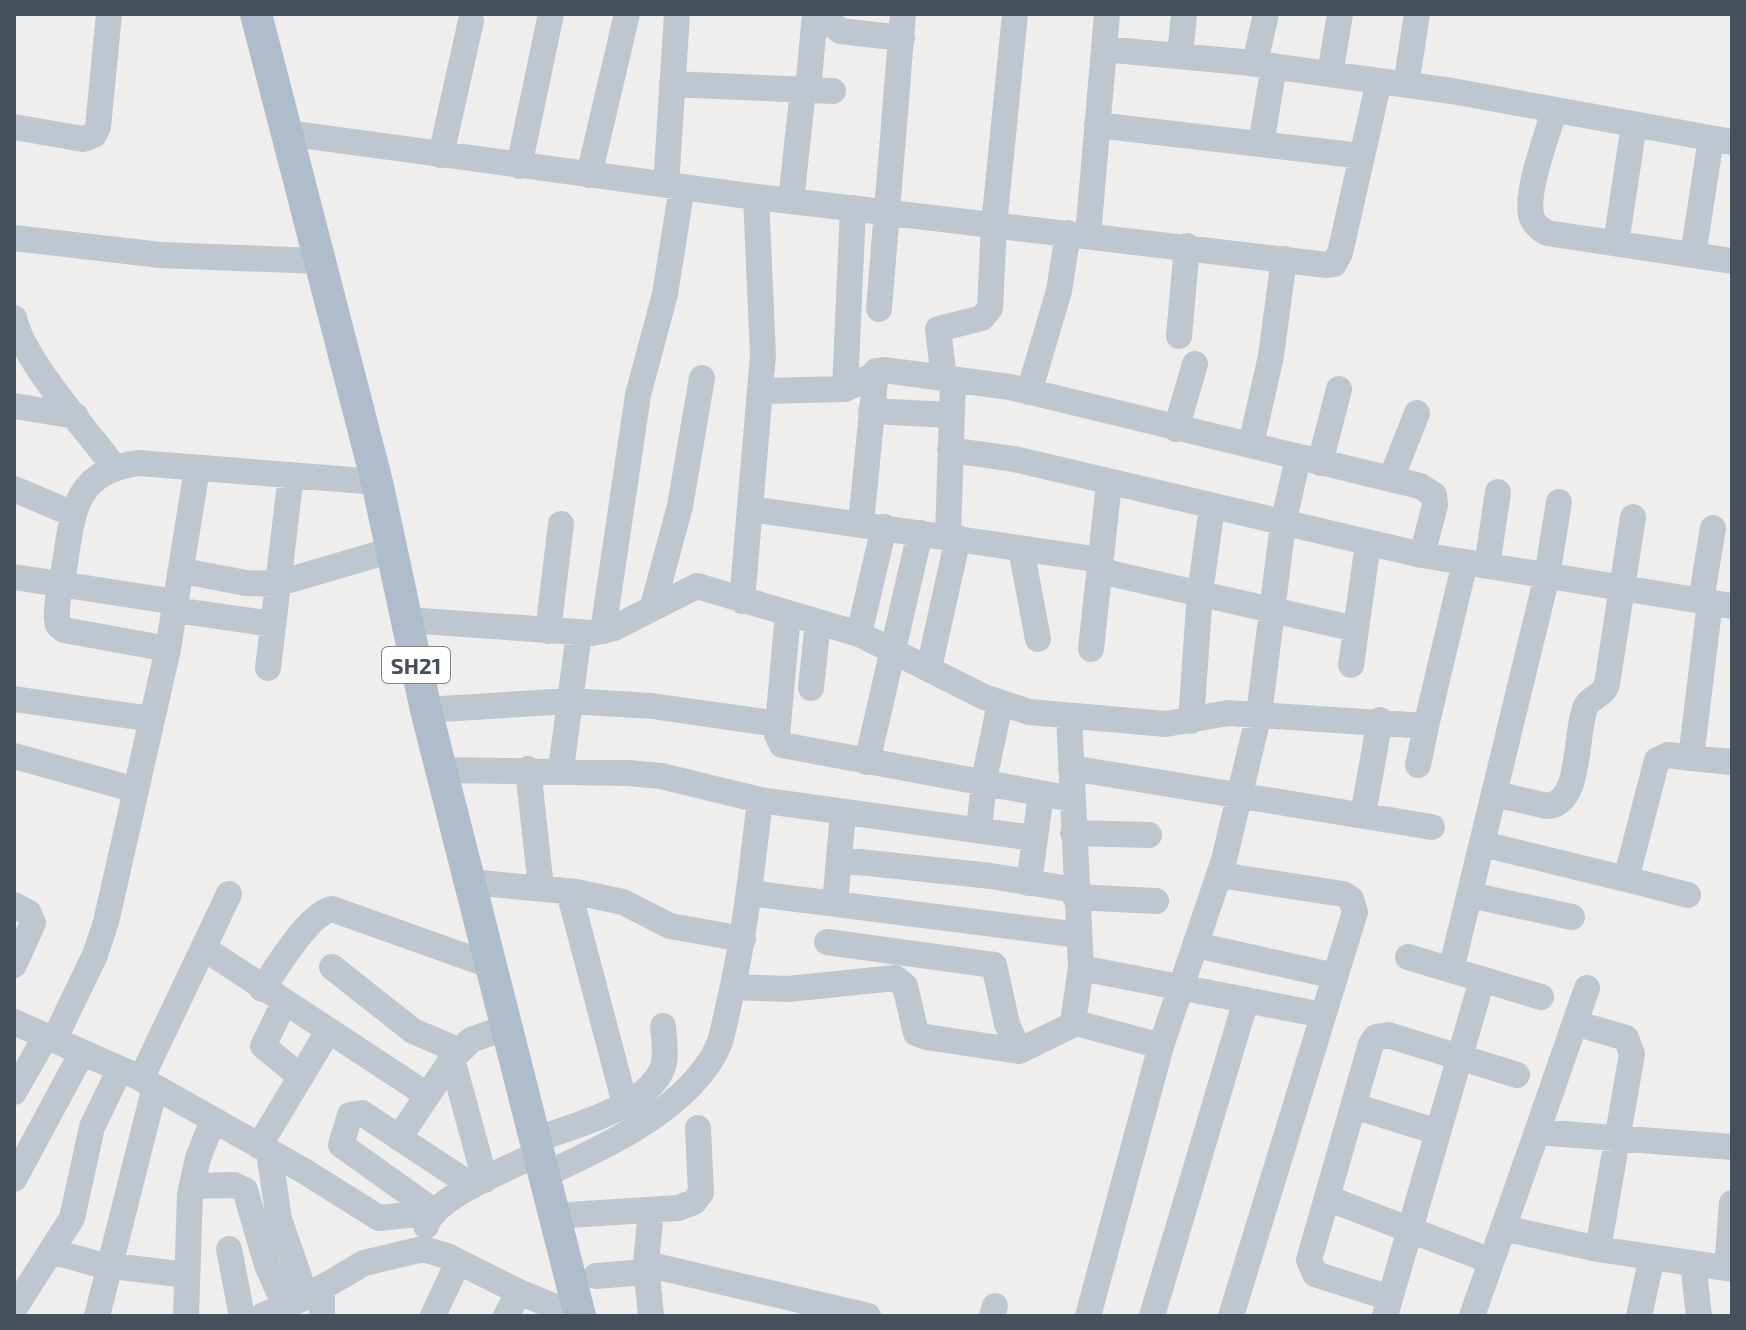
<svg xmlns="http://www.w3.org/2000/svg" width="1746" height="1330" font-family="'Exo 2',sans-serif">
  <rect width="100%" height="100%" fill="#f0eded"/>
  <g fill="none" stroke-linecap="round" stroke-linejoin="round">
    <path stroke="#bec7cf" stroke-width="26" d="M 821,14 L 840,31 L 902,38
      M 1104,49 L 1242,62 L 1452,91 L 1732,142
      M 1180,56 L 1184,14
      M 1255,63 L 1266,14
      M 1330,74 L 1340,14
      M 672,84 L 833,91
      M 1406,85 L 1417,14
      M 808,90 L 815,14
      M 1554,110 C 1547,138 1526,188 1531,215 C 1533,224 1540,229 1547,233 L 1732,261
      M 1097,125 L 1362,156
      M 14,127 L 83,139 L 94,135 L 98,127 L 109,14
      M 287,133 L 756,197 L 1327,265 L 1334,264 L 1340,253 L 1379,81
      M 1261,144 L 1274,66
      M 441,155 L 471,21
      M 519,166 L 551,14
      M 589,175 L 627,14
      M 666,185 L 677,14
      M 791,201 L 803,90
      M 1088,235 L 1107,14
      M 14,238 L 160,255 L 319,261
      M 1616,243 L 1634,125
      M 1693,255 L 1711,139
      M 879,309 L 903,14
      M 14,318 C 24,362 87,430 115,468
      M 1179,336 L 1187,246
      M 944,378 L 938,329 L 982,318 L 990,308 L 994,225 L 1015,14
      M 845,389 L 853,208
      M 761,391 L 845,389 L 884,370 L 1010,387 L 1420,486 L 1434,495 L 1435,505 L 1422,555
      M 1029,392 L 1059,291 L 1068,233
      M 14,406 L 76,416
      M 871,411 L 950,415
      M 1176,429 L 1195,364
      M 1251,445 L 1271,356 L 1284,259
      M 950,450 L 1014,459 L 1422,555 L 1732,606
      M 1320,463 L 1339,389
      M 1391,479 L 1417,413
      M 14,489 L 73,514
      M 751,509 L 1101,560
      M 861,523 L 876,371
      M 948,537 L 953,379
      M 1021,549 L 1038,639
      M 1487,566 L 1498,492
      M 183,571 L 246,583 L 276,584 L 392,550
      M 1100,571 L 1356,629
      M 14,577 L 176,602
      M 742,601 L 763,355 L 756,197
      M 1701,601 L 1713,528
      M 653,606 L 680,506 L 702,378
      M 175,610 L 272,624
      M 788,614 L 777,735 L 782,745 L 1072,799
      M 407,620 L 592,633 L 614,628 L 697,586 L 859,634 L 984,697 L 1029,712 L 1166,724 L 1228,713 L 1426,726 L 1465,562
      M 548,631 L 561,524
      M 603,631 L 638,395 L 665,294 L 682,187
      M 859,634 L 884,527
      M 168,649 L 64,630 L 58,625 C 54,608 61,586 64,569 C 73,515 72,471 139,463 L 377,482
      M 1091,649 L 1109,483
      M 1351,665 L 1368,543
      M 268,668 L 291,475
      M 929,668 L 958,538
      M 811,688 L 818,622
      M 14,699 L 152,719
      M 426,710 L 569,701 L 652,706 L 778,724
      M 1069,716 L 1081,968 L 1074,1015 L 1076,1023 L 1161,1046
      M 1191,721 L 1200,593 L 1212,507
      M 14,756 L 136,790
      M 1691,758 L 1732,762
      M 867,762 L 920,533
      M 1418,765 L 1426,726
      M 1071,768 L 1432,827
      M 528,769 L 541,888
      M 561,769 L 579,633
      M 441,770 L 628,773 L 661,776 L 760,800 L 1034,838
      M 1495,794 L 1547,806 C 1583,804 1574,732 1586,706 C 1591,696 1603,697 1607,684 L 1633,517
      M 1363,815 L 1380,720
      M 979,830 L 984,780 L 1000,704
      M 1073,833 L 1149,835
      M 1483,844 L 1626,879 L 1657,760 L 1668,755 L 1691,758 L 1710,602
      M 840,860 L 991,876 L 1075,890
      M 1220,875 L 1343,894 L 1351,899 L 1355,912 L 1231,1316
      M 1626,879 L 1688,895
      M 470,882 L 576,892 L 623,902 L 670,926 L 743,939
      M 1029,883 L 1041,794
      M 569,892 L 625,1104
      M 749,893 L 1079,935
      M 1470,895 L 1572,917
      M 1075,897 L 1156,901
      M 835,904 L 843,813
      M 14,905 L 29,913 L 33,923 L 14,965
      M 827,942 L 994,965 L 1007,1024 L 1019,1051
      M 1196,945 L 1335,976
      M 205,949 L 427,1095
      M 1408,957 L 1541,997
      M 332,967 L 413,1031 L 460,1051
      M 1081,968 L 1323,1015
      M 1451,970 L 1547,576 L 1559,502
      M 733,987 L 788,989 L 895,978 L 905,986 L 916,1033 L 926,1037 L 1019,1051 L 1076,1023
      M 262,989 C 277,968 308,914 332,909 L 492,966
      M 284,1003 L 263,1046 L 301,1077
      M 14,1022 L 136,1076 L 304,1171 L 379,1218 L 435,1212
      M 1575,1023 L 1626,1038 L 1632,1054 L 1598,1249
      M 54,1040 L 95,955 L 106,922 L 168,649 L 197,469
      M 452,1059 L 485,1180
      M 141,1079 L 229,894
      M 14,1092 L 46,1036
      M 1354,1106 L 1438,1132
      M 1537,1132 L 1587,988
      M 399,1138 L 452,1059 L 471,1040 L 507,1027
      M 534,1140 C 570,1127 654,1106 664,1063 C 666,1052 664,1038 663,1026
      M 259,1146 L 327,1033
      M 269,1152 L 279,1219 L 306,1297
      M 544,1175 C 601,1149 678,1114 712,1058 C 723,1041 725,1019 730,999 C 745,934 752,867 760,800
      M 14,1179 L 82,1053
      M 192,1186 L 234,1185 L 245,1190 L 267,1265 L 285,1306
      M 1327,1198 L 1491,1261
      M 651,1210 L 646,1264 L 651,1316
      M 435,1212 L 341,1145 L 350,1115 L 362,1113 L 472,1186
      M 554,1216 L 678,1208 L 694,1202 L 701,1193 L 698,1128
      M 426,1226 C 434,1197 511,1167 538,1154
      M 1503,1228 L 1598,1249 L 1732,1269
      M 229,1249 L 242,1316
      M 51,1251 L 97,1264 L 186,1275
      M 1693,1263 L 1699,1316
      M 646,1264 L 868,1316
      M 1727,1268 L 1732,1203
      M 596,1276 L 646,1272
      M 1390,1298 L 1315,1274 L 1309,1260 L 1371,1044 L 1376,1037 L 1388,1035 L 1517,1075
      M 14,1309 L 72,1218 L 92,1127 L 120,1069
      M 97,1316 L 155,1087
      M 186,1316 L 190,1194 L 198,1158 L 213,1120
      M 262,1316 L 306,1297 L 364,1263 L 423,1249 L 447,1256 L 519,1292 L 577,1316
      M 322,1316 L 322,1287
      M 433,1316 L 458,1262
      M 506,1316 L 519,1292
      M 992,1316 L 995,1306
      M 1088,1316 L 1161,1046 L 1224,860 L 1259,714 L 1283,524 L 1298,458
      M 1152,1316 L 1246,1000
      M 1385,1316 L 1482,980
      M 1472,1316 L 1537,1132 L 1732,1147
      M 1639,1316 L 1652,1257"/>
    <path stroke="#aebccb" stroke-width="32" d="M 256,14 L 377,482 L 426,710 L 580,1316"/>
  </g>
  <g text-anchor="middle" dominant-baseline="central" stroke-width="8" stroke-linejoin="round" paint-order="stroke">
    <rect fill="#fff" stroke="#7e848c" stroke-width="2" x="382" y="647" width="68" height="36" rx="6"/>
    <g font-size="22" font-weight="bold" fill="#46505a">
      <text x="416" y="665">SH21</text>
    </g>
  </g>
  <rect width="1746" height="1330" fill="none" stroke="#46505a" stroke-width="32"/>
</svg>
